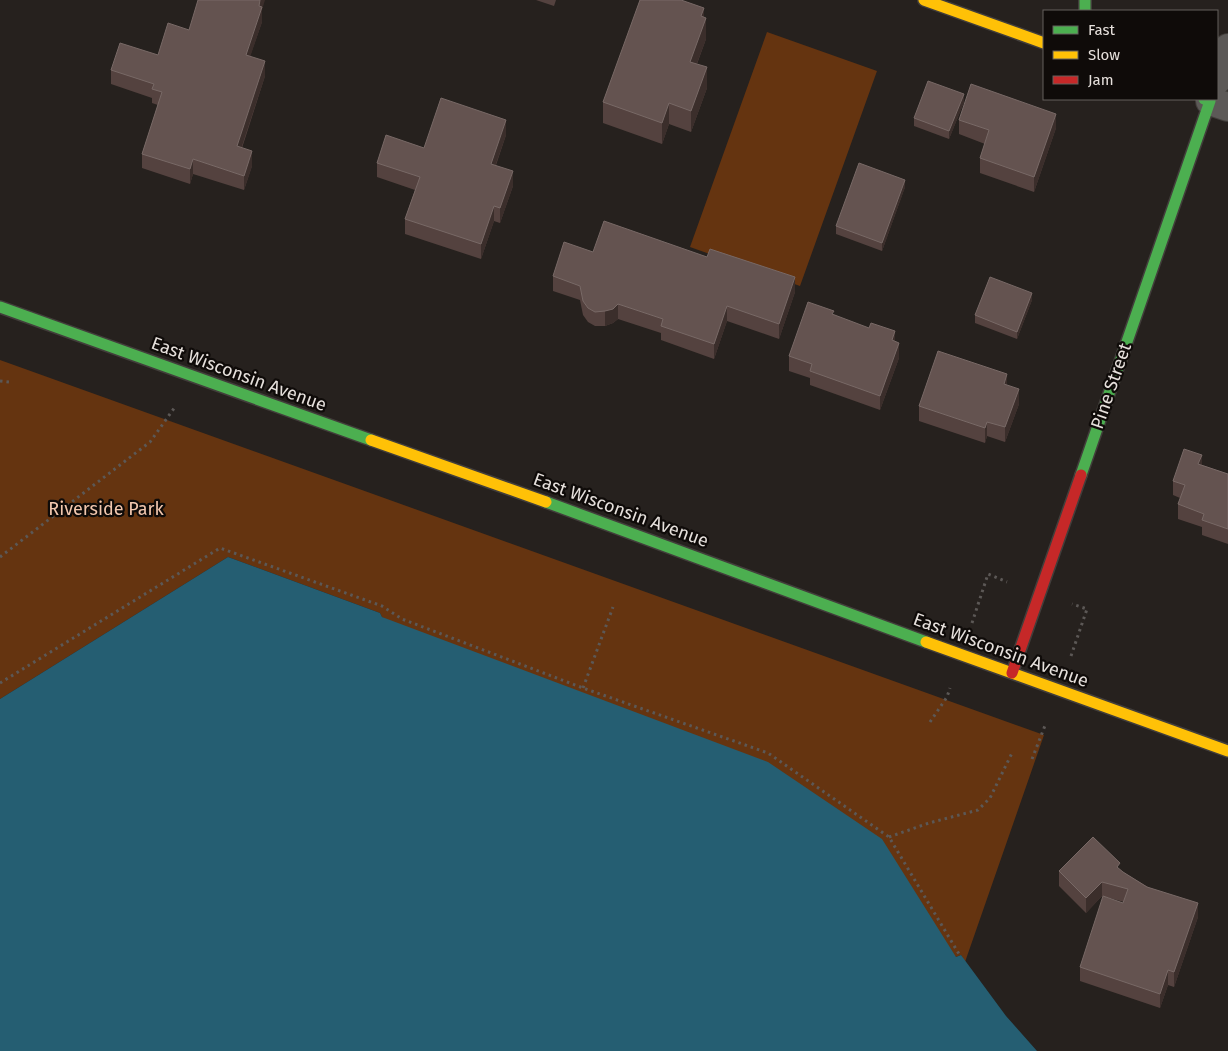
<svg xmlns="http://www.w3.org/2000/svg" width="1228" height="1051" font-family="'Fira Sans',sans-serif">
  <rect width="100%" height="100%" fill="#26211e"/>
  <path fill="#653410" d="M 767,32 L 877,71 L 800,286 L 690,247 Z
    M 0,360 L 1044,735 L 965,962 L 961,955 L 956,957 L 382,617 L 380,613 L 228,557 L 0,699 Z"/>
  <path fill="#255e72" d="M 228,557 L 380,613 L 382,617 L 768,762 L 882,839 L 956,957 L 961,955 L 1006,1016 L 1037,1051 L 0,1051 L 0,699 Z"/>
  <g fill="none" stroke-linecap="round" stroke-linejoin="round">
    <defs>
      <path id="street" d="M 1217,80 L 1228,48
        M 1210,99 L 1210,101 L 1228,107"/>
      <path id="fast" d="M 1085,0 L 1085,11
        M 0,307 L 371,440
        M 1081,475 L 1210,101 L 1204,99
        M 546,502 L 926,642"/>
      <path id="slow" d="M 924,0 L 1044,43
        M 371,440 L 546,502
        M 926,642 L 1228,751"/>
      <path id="jam" d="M 1012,673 L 1081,475"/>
    </defs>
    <use href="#street" stroke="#423e3b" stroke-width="30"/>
    <use href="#fast" stroke="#423e3b" stroke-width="14"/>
    <use href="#slow" stroke="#423e3b" stroke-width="14"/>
    <use href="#jam" stroke="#423e3b" stroke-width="14"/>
    <path stroke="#5c5856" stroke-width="3" stroke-dasharray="2.5 4" stroke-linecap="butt" d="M 0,381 L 9,382
      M 0,557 L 150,442 L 175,407
      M 972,623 L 988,574 L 1007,582
      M 1071,656 L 1087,609 L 1072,604
      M 0,683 L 220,548 L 382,606 L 402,619 L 583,688 L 768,753 L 889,837 L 959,954
      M 583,688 L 613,607
      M 930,722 L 947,697 L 950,688
      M 1032,759 L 1046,723
      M 889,837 L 929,823 L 978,810 L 990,798 L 1012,753"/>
    <use href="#street" stroke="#5c5957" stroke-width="28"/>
    <use href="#fast" stroke="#4caf50" stroke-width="11"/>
    <use href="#slow" stroke="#ffc107" stroke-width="11"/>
    <use href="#jam" stroke="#c62828" stroke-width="11"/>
  </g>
  <path fill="#54423f" d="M 536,0 L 556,0 L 554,6 Z
    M 262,10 L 262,22 L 250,56 L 265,76 L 242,148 L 252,166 L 244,190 L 193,174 L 190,184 L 142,168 L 142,154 L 158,105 L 152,103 L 152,98 L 111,84 L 111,70 L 158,55 L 189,30 Z
    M 704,17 L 706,39 L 697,64 L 707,88 L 691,132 L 669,124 L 662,144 L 603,123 L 603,102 Z
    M 964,102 L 949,139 L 914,126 L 914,118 Z
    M 959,120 L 1056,128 L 1034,192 L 980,173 L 980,158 L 985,144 L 959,134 Z
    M 506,135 L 496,165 L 513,186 L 500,223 L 494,221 L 481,259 L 405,234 L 405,219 L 415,190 L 377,177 L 377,163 L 424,148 Z
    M 905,187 L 882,251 L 836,234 L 836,226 Z
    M 593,252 L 795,292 L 779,339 L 727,321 L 714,359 L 661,340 L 661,333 L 618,319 L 613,323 L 605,326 L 595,326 L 588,322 L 583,315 L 580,300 L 553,291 L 553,276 Z
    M 1032,300 L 1017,339 L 975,323 L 975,315 Z
    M 834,315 L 895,342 L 899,358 L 880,410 L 810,385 L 810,378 L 789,371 L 789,356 Z
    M 1007,385 L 1019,404 L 1005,442 L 987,436 L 985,443 L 919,421 L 919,406 Z
    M 1202,465 L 1228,474 L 1228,544 L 1202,535 L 1202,527 L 1178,519 L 1178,504 L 1180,498 L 1173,495 L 1173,481 Z
    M 1120,870 L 1123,872 L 1198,917 L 1174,987 L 1168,985 L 1160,1008 L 1080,981 L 1080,967 L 1124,902 L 1102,896 L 1086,913 L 1059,886 L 1059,871 Z"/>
  <path fill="#3b2e2b" d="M 260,0 L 265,0 L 262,10 L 262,22 L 246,69 L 246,55 Z
    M 704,8 L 704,24 L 706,18 L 706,39 L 690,82 L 690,62 L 701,16 Z
    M 265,61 L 265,76 L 237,161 L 237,146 Z
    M 707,67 L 707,88 L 691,132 L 691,111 Z
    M 964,94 L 964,102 L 949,139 L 949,131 Z
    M 669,103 L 669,124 L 662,144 L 662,123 Z
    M 1056,114 L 1056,128 L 1034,192 L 1034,177 Z
    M 506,120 L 506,135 L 491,178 L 491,164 Z
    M 252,151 L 252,166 L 244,190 L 244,176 Z
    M 193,159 L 193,174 L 190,184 L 190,169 Z
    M 513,171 L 513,186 L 500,223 L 500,208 Z
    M 905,180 L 905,187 L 882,251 L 882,243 Z
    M 494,206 L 494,221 L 481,259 L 481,244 Z
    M 795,277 L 795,292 L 779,339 L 779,324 Z
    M 1032,293 L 1032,300 L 1017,339 L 1017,332 Z
    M 618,304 L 618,319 L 613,323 L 605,326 L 605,311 Z
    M 727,306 L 727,321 L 714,359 L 714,344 Z
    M 895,331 L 895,346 L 892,340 Z
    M 899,343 L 899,358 L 880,410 L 880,396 Z
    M 1007,374 L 1007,389 L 1004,384 Z
    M 1019,389 L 1019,404 L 1005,442 L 1005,427 Z
    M 987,422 L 987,436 L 985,443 L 985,428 Z
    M 1202,455 L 1202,470 L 1198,464 Z
    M 1102,882 L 1102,896 L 1086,913 L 1086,898 Z
    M 1198,903 L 1198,917 L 1174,987 L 1174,972 Z
    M 1168,970 L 1168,985 L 1160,1008 L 1160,994 Z"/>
  <path fill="#645350" stroke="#786966" d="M 198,0 L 260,0 L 259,6 L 262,7 L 246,55 L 265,61 L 237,146 L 252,151 L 244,176 L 193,159 L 190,169 L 142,154 L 162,92 L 152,89 L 154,84 L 111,70 L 120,43 L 158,55 L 168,23 L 189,30 Z
    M 640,0 L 681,0 L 704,8 L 701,16 L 706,18 L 690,62 L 707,67 L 691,111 L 669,103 L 662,123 L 603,102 Z
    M 928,81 L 964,94 L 949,131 L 914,118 Z
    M 971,84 L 1056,114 L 1034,177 L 980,158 L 989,130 L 959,120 Z
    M 441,98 L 506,120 L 491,164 L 513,171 L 500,208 L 494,206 L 481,244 L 405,219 L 420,177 L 377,163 L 386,135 L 424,148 Z
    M 859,163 L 905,180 L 882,243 L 836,226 Z
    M 604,221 L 707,257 L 710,249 L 795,277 L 779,324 L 727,306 L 714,344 L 661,326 L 663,319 L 618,304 L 613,309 L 605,311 L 595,312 L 588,308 L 583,301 L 580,286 L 553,276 L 564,242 L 593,252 Z
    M 990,277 L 1032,293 L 1017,332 L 975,315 Z
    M 808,302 L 834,311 L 832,314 L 869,328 L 871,323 L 895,331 L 892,340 L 899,343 L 880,396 L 810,371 L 812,364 L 789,356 Z
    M 938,351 L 1007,374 L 1004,384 L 1019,389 L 1005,427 L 987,422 L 985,428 L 919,406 Z
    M 1184,449 L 1202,455 L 1198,464 L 1228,474 L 1228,529 L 1202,520 L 1204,514 L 1178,504 L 1185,485 L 1173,481 Z
    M 1093,837 L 1120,863 L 1117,867 L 1123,872 L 1147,887 L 1198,903 L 1174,972 L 1168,970 L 1160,994 L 1080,967 L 1103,896 L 1123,903 L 1128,889 L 1102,882 L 1086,898 L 1059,871 Z"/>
  <g text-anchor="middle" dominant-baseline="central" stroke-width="4.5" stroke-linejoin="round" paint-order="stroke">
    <g font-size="18" fill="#e6e0dc" stroke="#0f0b09">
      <text transform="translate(239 374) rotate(20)">East Wisconsin Avenue</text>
      <text transform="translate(1111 386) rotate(-71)">Pine Street</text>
      <text transform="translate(621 510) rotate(20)">East Wisconsin Avenue</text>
      <text transform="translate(1001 650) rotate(20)">East Wisconsin Avenue</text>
    </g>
    <g font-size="18" fill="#f2c7ae" stroke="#0f0b09">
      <text x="106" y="509">Riverside Park</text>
    </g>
  </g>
  <rect x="1043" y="10" width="175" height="90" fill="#0f0b09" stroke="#65605d"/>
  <rect x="1053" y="26" width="25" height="8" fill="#4caf50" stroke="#65605d"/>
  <text x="1088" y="35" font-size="15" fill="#e6e0dc">Fast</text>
  <rect x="1053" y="51" width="25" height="8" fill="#ffc107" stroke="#65605d"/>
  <text x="1088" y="60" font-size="15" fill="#e6e0dc">Slow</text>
  <rect x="1053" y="76" width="25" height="8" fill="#c62828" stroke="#65605d"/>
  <text x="1088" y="85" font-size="15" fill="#e6e0dc">Jam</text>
</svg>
